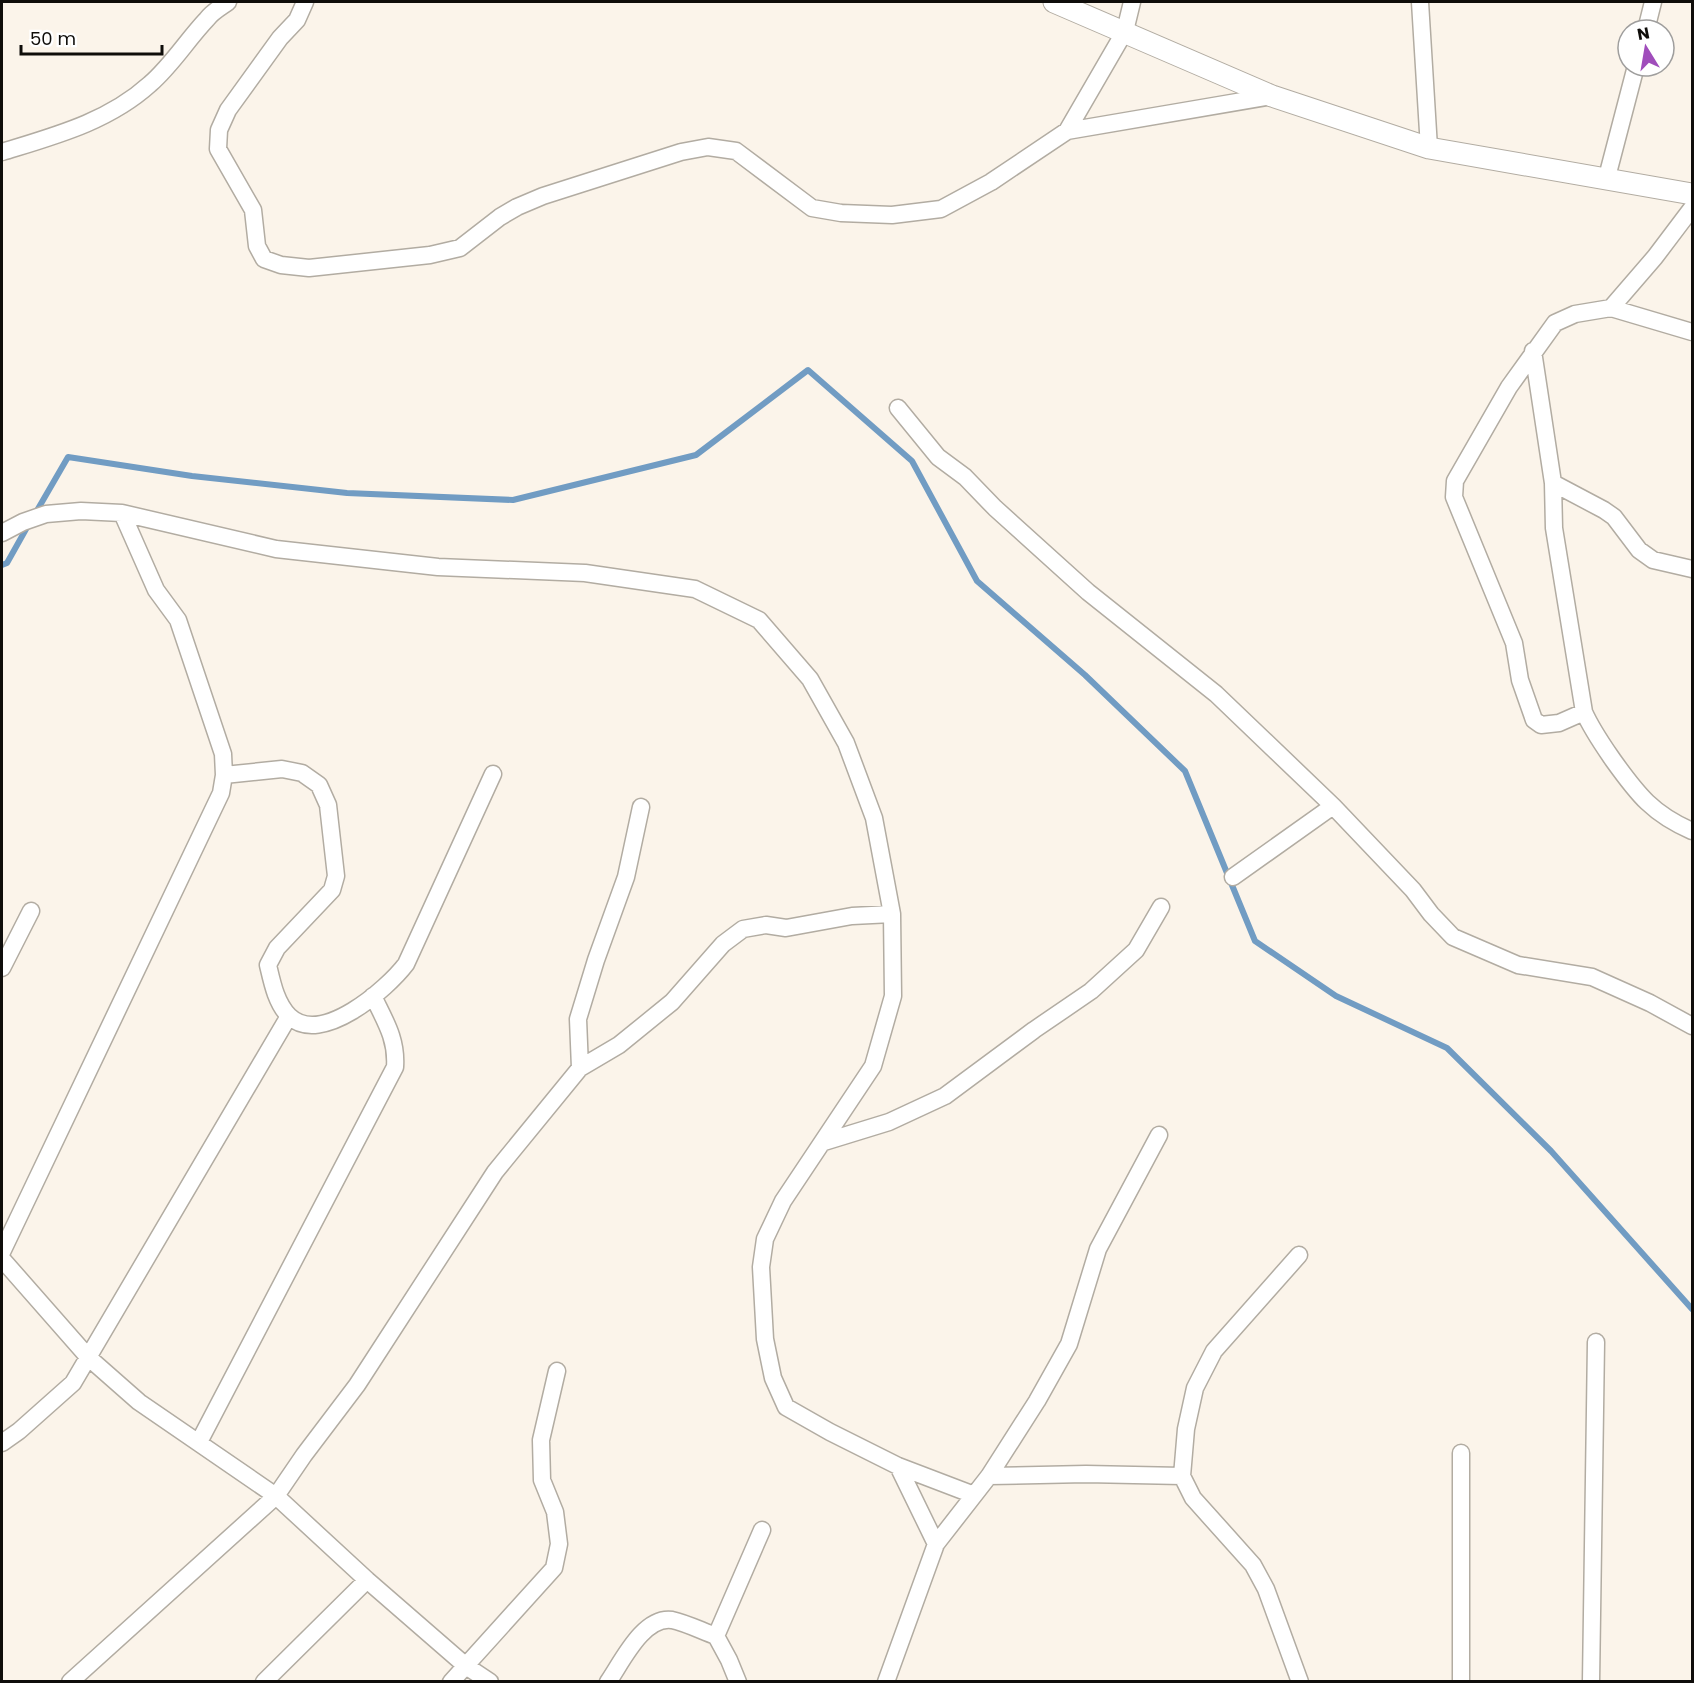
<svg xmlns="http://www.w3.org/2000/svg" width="1694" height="1683" font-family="Poppins,sans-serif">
  <rect width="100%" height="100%" fill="#fbf4ea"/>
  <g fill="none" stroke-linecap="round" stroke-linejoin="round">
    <path stroke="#719cc3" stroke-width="6" d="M 35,514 L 68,457 L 192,476 L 347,493 L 513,500 L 696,455 L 808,370 L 912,461 L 977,581 L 1085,675 L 1185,771 L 1255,941 L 1336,996 L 1447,1048 L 1551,1151 L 1692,1309
      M 2,565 L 7,563 L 30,522"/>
    <defs>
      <path id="minor" d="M 305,2 L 297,20 L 280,38 L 228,110 L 219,130 L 218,149 L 253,210 L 257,246 L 264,259 L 281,265 L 309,268 L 430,255 L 460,248 L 500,217 L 517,207 L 543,196 L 681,152 L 708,147 L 736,151 L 812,208 L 841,213 L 892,215 L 941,209 L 991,182 L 1067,131 L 1272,96
        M 1420,2 L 1429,148
        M 1646,30 L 1653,2
        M 1067,131 L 1125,31 L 1132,2
        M 2,152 C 54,136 108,122 150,84 C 172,65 187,40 207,19 C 212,12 221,7 228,2
        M 1607,177 L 1636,66
        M 1611,308 L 1692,332
        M 1533,351 L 1553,483 L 1554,528 L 1584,712 C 1592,730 1602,744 1613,760 C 1638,795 1653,814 1692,831
        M 898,408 L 938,457 L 965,477 L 995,508 L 1088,592 L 1216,694 L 1333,806
        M 1553,483 L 1604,510 L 1614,517 L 1639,550 L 1653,560 L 1692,569
        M 2,533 L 23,522 L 46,514 L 81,511 L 122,513 L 276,549 L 438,567 L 585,573 L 695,589 L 759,620 L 810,679 L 846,743 L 874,818 L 892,914 L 893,996 L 873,1066 L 783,1201 L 765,1239 L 761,1267 L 765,1339 L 773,1378 L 786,1407 L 830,1432 L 898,1466 L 974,1495
        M 1584,712 L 1559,723 L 1541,725 L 1534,720 L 1520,680 L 1514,643 L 1454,497 L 1455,481 L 1509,387 L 1555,323 L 1575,314 L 1611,308 L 1655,257 L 1692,208
        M 224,775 L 282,769 L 302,773 L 319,785 L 328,805 L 336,876 L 332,890 L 277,948 L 268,965 C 272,982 276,1003 289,1016 C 321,1047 387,989 406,964 L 493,774
        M 1233,877 L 1333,806 L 1413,890 L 1431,914 L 1453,937 L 1518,965 L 1592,977 L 1650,1003 L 1692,1026
        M 2,968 L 31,911
        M 580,1068 L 578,1019 L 596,960 L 626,877 L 641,807
        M 824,1142 L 889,1122 L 945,1096 L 1034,1030 L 1091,991 L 1136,950 L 1161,907
        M 2,1252 L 221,793 L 224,775 L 223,754 L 178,620 L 156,590 L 122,513
        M 1299,1255 L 1214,1351 L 1195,1388 L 1186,1429 L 1182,1476 L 1193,1498 L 1253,1565 L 1266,1589 L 1300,1682
        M 2,1259 L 89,1358 L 139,1402 L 276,1496 L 367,1580 L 466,1666 L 490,1682
        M 199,1442 L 395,1067 C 397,1039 385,1021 373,996
        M 2,1443 L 19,1431 L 73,1383 L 289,1016
        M 898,1466 L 936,1544
        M 989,1476 L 1086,1474 L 1182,1476
        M 70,1682 L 276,1496 L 304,1455 L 357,1385 L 495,1172 L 580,1068 L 619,1045 L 672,1002 L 723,944 L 743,929 L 766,925 L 786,928 L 852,916 L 892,914
        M 264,1682 L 367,1580
        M 451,1682 L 554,1568 L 559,1544 L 555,1512 L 542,1480 L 541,1440 L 557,1371
        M 608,1682 C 622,1662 643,1616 672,1620 C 686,1623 702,1631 716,1636
        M 738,1682 L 729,1660 L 716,1636 L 762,1530
        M 886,1682 L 936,1544 L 989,1476 L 1037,1401 L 1069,1344 L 1098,1249 L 1159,1135
        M 1461,1682 L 1461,1453
        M 1591,1682 L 1596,1342"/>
      <path id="tertiary" d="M 1054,2 L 1272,96 L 1429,148 L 1692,194"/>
    </defs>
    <use href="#minor" stroke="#b2aca2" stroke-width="19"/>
    <use href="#tertiary" stroke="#b2aca2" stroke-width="23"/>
    <use href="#minor" stroke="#fff" stroke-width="16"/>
    <use href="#tertiary" stroke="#fff" stroke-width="21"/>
  </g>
  <rect width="1694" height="1683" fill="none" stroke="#0f0d0a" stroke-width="6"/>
  <g transform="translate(1646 48) rotate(349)"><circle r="28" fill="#ffffff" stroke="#9f9e9d" stroke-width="1.5"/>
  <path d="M0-4.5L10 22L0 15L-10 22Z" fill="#a04dbb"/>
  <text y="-9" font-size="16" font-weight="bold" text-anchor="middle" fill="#0f0d0a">N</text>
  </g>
  <path d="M21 45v9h141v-9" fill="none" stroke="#0f0d0a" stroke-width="3"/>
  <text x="30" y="45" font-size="18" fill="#0f0d0a" stroke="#ffffff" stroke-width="4.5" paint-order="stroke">50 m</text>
</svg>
